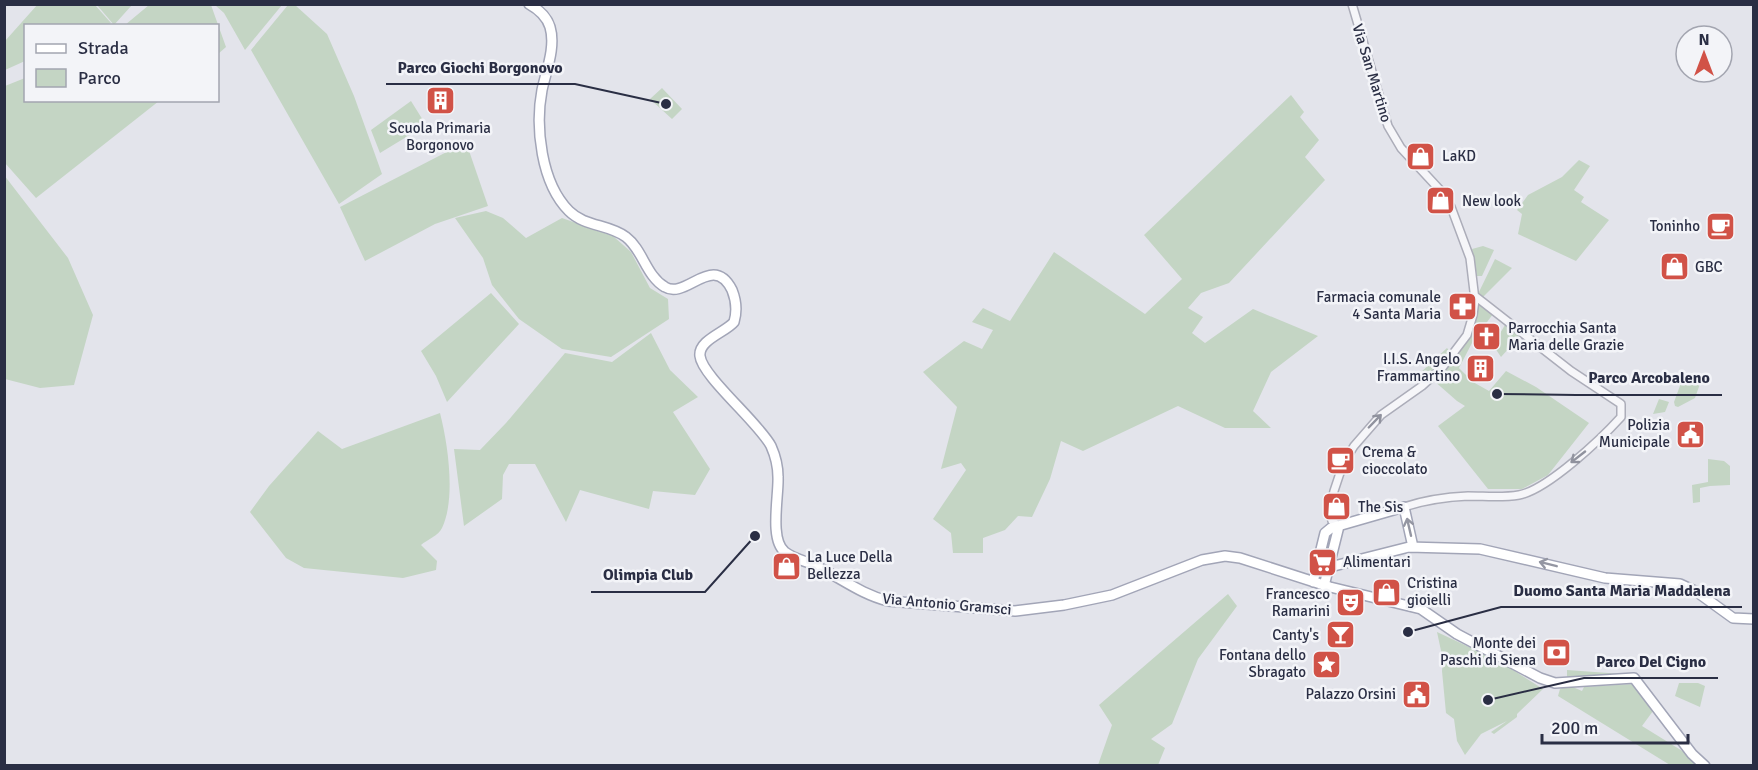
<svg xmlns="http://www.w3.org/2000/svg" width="1758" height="770" font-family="Signika,sans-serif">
  <rect width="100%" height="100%" fill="#e3e4eb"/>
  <path fill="#c4d5c4" d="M 38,4 L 95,5 L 111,23 L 104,26 L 26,26 L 25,61 L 5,70 L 5,41 Z
    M 97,5 L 132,5 L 114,25 Z
    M 149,5 L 211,5 L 226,47 L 218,54 L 218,26 L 125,25 Z
    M 215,5 L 282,5 L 245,50 L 224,13 Z
    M 288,5 L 295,5 L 327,34 L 354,96 L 382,174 L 339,204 L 251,50 Z
    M 25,78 L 26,100 L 159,101 L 36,198 L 5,163 L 5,86 Z
    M 662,88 L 682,109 L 672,119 L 650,99 Z
    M 1291,95 L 1304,112 L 1300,117 L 1319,140 L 1305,157 L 1325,180 L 1229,283 L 1201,293 L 1188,308 L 1203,317 L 1192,333 L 1205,343 L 1253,309 L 1318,336 L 1271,372 L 1253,411 L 1271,428 L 1225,428 L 1178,406 L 1083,451 L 1061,441 L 1050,479 L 1032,517 L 1018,516 L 1005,530 L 983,538 L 983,553 L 953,553 L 951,533 L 933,519 L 966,470 L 961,463 L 941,469 L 957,407 L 923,372 L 964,341 L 982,349 L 993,330 L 972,322 L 983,308 L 1010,321 L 1054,252 L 1145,314 L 1182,279 L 1144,235 Z
    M 411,101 L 426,125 L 380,153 L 371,130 Z
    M 466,142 L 488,206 L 435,224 L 365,261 L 340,207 Z
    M 1579,160 L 1590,166 L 1574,190 L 1584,197 L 1581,202 L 1609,220 L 1576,261 L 1518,234 L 1522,214 L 1517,210 L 1528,195 L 1562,177 Z
    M 4,175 L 68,258 L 93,315 L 74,385 L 40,388 L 5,379 Z
    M 486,211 L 503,218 L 526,238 L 562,218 L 613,236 L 631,252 L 650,288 L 668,299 L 669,319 L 611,357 L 562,349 L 519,319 L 492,285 L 483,258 L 455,218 Z
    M 1483,246 L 1494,250 L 1482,276 L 1477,276 L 1472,249 Z
    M 1495,259 L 1512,268 L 1482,298 L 1479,296 L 1493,314 L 1473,341 L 1459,368 L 1473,382 L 1489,391 L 1506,371 L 1536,387 L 1589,423 L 1548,475 L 1522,489 L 1488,489 L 1438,426 L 1465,406 L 1457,401 L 1433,380 L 1471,329 L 1478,294 Z
    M 491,293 L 519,324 L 447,402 L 436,376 L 421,351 Z
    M 1505,325 L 1520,336 L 1501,357 L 1493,345 Z
    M 651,333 L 670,370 L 698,397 L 673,412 L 710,469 L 695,495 L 653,491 L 649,509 L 580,490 L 566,522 L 535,464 L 509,464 L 503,475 L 502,499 L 464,526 L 454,449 L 480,450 L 506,423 L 565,353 L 612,362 Z
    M 1447,348 L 1451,353 L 1435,373 L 1419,386 L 1413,376 L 1419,374 Z
    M 1684,375 L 1701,381 L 1695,398 L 1678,407 L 1675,406 L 1674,402 Z
    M 1659,399 L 1669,402 L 1665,412 L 1653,414 Z
    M 440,413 C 448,444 456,499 442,528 C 439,535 427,540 421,545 L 437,561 L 436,570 L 403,578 L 304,568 L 286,558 L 250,512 L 269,486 L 318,431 L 342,449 Z
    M 1708,459 L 1724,461 L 1730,466 L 1730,485 L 1710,486 L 1700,488 L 1700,502 L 1693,503 L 1692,485 L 1708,482 Z
    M 1228,594 L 1237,606 L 1198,659 L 1172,724 L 1151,739 L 1165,748 L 1158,765 L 1098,765 L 1112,725 L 1099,705 Z
    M 1437,632 L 1499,661 L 1543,689 L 1517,714 L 1517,717 L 1494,734 L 1491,732 L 1507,721 L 1481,734 L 1465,755 L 1457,741 L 1454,719 L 1446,713 L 1442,671 L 1443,660 Z
    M 1567,670 L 1622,674 L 1621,678 L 1567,678 Z
    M 1679,683 L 1698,683 L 1705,686 L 1700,707 L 1675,696 Z
    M 1633,684 L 1653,711 L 1642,726 L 1705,765 L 1670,765 L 1558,696 L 1560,689 L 1568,685 L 1582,691 L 1584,687 Z"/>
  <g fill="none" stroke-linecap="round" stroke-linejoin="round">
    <defs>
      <path id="minor" d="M 1404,507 C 1425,500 1446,497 1468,496 C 1485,496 1502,498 1519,495 C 1547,490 1601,439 1621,417 L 1621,404 L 1571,371 L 1475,296
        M 1339,526 L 1332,521 L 1330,510 L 1334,491 L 1343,464 L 1354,446 L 1381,415 L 1422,386 L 1442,368 L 1467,335 L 1473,315 L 1475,300 L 1470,258 L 1451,207 L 1440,190 L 1401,148 L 1388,126 L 1352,4"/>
      <path id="major" d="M 529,4 C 538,9 547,17 550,27 C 556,47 546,71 542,90 C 535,127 541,183 569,211 C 585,227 609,224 626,237 C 643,250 646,276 665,287 C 686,300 713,252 732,290 C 736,300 737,312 734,322 C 726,332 698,340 700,356 C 702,376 759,423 771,446 C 775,455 778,466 778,477 C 779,495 769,540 785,552 C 792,558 805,561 814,565 C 840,577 860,594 888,601 L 1015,611 L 1064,605 L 1112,595 L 1202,560 L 1225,556 L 1240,558 L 1330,587 L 1421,609 L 1457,634 L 1540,678 L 1555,683 L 1634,678 L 1692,754 L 1705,766
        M 1330,567 L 1409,547 L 1480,549 L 1605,578 L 1680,584 L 1697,592 L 1733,618 L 1754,619
        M 1313,582 L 1325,533 L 1331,528 L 1404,507 L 1413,547
        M 1324,586 L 1339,526"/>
    </defs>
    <use href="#minor" stroke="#acadb9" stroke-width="10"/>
    <use href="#major" stroke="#a2a5b7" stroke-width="12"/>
    <use href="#minor" stroke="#f6f6f9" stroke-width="7"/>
    <use href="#major" stroke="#fff" stroke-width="9"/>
  </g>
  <defs><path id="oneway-shaft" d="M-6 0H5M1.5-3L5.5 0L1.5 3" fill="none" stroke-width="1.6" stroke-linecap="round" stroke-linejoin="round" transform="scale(1.5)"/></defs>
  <g stroke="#90929e">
    <use href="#oneway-shaft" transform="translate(1375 421) rotate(-46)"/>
    <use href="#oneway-shaft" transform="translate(1578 457) rotate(142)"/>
  </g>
  <g stroke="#9496a2">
    <use href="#oneway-shaft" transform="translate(1409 527) rotate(-103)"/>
    <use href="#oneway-shaft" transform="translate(1548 564) rotate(-166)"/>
  </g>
  <defs>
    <symbol id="building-square" viewBox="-11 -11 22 22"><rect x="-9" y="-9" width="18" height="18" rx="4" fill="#d15247" stroke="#f3f4f8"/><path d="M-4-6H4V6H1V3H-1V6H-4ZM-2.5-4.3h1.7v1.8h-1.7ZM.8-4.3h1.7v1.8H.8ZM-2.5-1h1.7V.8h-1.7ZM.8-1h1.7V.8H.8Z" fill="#fff"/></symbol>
    <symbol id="shop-square" viewBox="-11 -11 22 22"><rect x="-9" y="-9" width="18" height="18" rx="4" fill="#d15247" stroke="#f3f4f8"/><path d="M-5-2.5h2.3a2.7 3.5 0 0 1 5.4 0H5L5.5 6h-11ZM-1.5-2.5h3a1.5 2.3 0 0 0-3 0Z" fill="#fff"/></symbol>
    <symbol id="cafe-square" viewBox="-11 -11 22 22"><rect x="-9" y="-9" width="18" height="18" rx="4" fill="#d15247" stroke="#f3f4f8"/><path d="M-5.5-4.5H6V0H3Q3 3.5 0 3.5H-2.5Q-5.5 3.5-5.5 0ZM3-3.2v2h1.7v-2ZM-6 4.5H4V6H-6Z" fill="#fff"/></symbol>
    <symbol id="pharmacy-square" viewBox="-11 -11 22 22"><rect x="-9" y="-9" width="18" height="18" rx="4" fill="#d15247" stroke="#f3f4f8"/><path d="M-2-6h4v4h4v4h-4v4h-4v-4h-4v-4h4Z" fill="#fff"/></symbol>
    <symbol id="church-square" viewBox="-11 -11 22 22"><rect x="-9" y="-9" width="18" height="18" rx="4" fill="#d15247" stroke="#f3f4f8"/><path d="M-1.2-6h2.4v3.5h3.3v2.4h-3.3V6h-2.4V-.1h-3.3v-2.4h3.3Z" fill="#fff"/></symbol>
    <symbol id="civic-square" viewBox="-11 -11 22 22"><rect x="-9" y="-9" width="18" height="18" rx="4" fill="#d15247" stroke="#f3f4f8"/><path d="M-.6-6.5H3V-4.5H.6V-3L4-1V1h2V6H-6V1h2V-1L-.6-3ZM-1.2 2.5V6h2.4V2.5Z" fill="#fff"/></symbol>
    <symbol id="supermarket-square" viewBox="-11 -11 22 22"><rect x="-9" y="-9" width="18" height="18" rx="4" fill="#d15247" stroke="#f3f4f8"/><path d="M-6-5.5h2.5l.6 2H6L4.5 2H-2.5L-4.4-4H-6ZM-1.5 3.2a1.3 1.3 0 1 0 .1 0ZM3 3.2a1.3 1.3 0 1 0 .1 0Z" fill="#fff"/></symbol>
    <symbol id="theatre-square" viewBox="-11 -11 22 22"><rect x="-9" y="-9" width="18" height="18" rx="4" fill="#d15247" stroke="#f3f4f8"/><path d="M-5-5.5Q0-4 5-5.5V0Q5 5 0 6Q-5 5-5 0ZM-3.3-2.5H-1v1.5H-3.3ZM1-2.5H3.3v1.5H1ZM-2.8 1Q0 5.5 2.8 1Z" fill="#fff"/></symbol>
    <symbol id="bar-square" viewBox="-11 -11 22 22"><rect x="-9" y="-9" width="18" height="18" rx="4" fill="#d15247" stroke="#f3f4f8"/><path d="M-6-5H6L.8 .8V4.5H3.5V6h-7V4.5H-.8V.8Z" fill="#fff"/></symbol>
    <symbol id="bank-square" viewBox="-11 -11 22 22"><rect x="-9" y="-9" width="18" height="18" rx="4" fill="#d15247" stroke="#f3f4f8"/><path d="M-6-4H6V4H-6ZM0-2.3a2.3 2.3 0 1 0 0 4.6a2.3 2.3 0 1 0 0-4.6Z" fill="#fff"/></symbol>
    <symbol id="sight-square" viewBox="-11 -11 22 22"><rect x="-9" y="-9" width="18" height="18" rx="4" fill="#d15247" stroke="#f3f4f8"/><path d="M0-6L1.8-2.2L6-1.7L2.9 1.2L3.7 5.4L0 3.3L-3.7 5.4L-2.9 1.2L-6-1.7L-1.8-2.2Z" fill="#fff"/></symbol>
  </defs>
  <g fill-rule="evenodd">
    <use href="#building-square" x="424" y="84" width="33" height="33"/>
    <use href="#shop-square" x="1404" y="140" width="33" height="33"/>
    <use href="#shop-square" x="1424" y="184" width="33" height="33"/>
    <use href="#cafe-square" x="1704" y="210" width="33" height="33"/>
    <use href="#shop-square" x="1658" y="250" width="33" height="33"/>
    <use href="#pharmacy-square" x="1446" y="290" width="33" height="33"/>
    <use href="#church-square" x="1470" y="320" width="33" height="33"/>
    <use href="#building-square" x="1464" y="352" width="33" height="33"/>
    <use href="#civic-square" x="1674" y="418" width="33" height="33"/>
    <use href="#cafe-square" x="1324" y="444" width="33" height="33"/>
    <use href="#shop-square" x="1320" y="490" width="33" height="33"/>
    <use href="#supermarket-square" x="1306" y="546" width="33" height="33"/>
    <use href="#shop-square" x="770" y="550" width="33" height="33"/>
    <use href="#shop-square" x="1370" y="576" width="33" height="33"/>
    <use href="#theatre-square" x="1334" y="586" width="33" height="33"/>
    <use href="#bar-square" x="1324" y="618" width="33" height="33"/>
    <use href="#bank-square" x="1540" y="636" width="33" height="33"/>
    <use href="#sight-square" x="1310" y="648" width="33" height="33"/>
    <use href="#civic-square" x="1400" y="678" width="33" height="33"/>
  </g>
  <g text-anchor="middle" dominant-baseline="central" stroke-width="5" stroke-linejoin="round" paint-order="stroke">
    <g font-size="15" fill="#2a2e44" stroke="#f3f4f8">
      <text transform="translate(1372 73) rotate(73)">Via San Martino</text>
      <text transform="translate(947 604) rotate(5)">Via Antonio Gramsci</text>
    </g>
    <g font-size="15" fill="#2a2e44" stroke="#f3f4f8" text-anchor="start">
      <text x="440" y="128" text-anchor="middle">Scuola Primaria<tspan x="440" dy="17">Borgonovo</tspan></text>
      <text x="1442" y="156">LaKD</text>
      <text x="1462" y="201">New look</text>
      <text x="1700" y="226" text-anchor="end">Toninho</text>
      <text x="1695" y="267">GBC</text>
      <text x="1441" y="297" text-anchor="end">Farmacia comunale<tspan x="1441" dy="17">4 Santa Maria</tspan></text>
      <text x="1508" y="328">Parrocchia Santa<tspan x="1508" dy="17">Maria delle Grazie</tspan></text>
      <text x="1460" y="359" text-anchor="end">I.I.S. Angelo<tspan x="1460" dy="17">Frammartino</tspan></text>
      <text x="1670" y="425" text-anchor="end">Polizia<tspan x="1670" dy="17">Municipale</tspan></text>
      <text x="1362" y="452">Crema &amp;<tspan x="1362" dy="17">cioccolato</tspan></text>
      <text x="1358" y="507">The Sis</text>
      <text x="807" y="557">La Luce Della<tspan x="807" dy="17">Bellezza</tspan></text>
      <text x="1343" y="562">Alimentari</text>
      <text x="1407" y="583">Cristina<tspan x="1407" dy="17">gioielli</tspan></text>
      <text x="1330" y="594" text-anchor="end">Francesco<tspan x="1330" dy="17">Ramarini</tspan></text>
      <text x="1319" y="635" text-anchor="end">Canty's</text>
      <text x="1536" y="643" text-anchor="end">Monte dei<tspan x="1536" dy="17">Paschi di Siena</tspan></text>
      <text x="1306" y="655" text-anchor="end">Fontana dello<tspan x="1306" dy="17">Sbragato</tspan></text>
      <text x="1396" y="694" text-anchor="end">Palazzo Orsini</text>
    </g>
  </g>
  <path fill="none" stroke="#2a2e44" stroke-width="2" d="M666 104L575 84H386M1497 394L1576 395H1722M755 536L705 592H591M1408 632L1501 607H1742M1488 700L1584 678H1718"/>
  <g fill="#2a2e44" stroke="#f3f4f8" stroke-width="2">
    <circle cx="666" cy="104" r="6"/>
    <circle cx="1497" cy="394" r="6"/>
    <circle cx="755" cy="536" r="6"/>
    <circle cx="1408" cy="632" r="6"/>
    <circle cx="1488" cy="700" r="6"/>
  </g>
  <g font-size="16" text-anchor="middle" font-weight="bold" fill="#2a2e44" stroke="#f3f4f8" stroke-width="5" stroke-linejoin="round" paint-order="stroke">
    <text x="480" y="73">Parco Giochi Borgonovo</text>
    <text x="1649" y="383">Parco Arcobaleno</text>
    <text x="648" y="580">Olimpia Club</text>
    <text x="1622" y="596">Duomo Santa Maria Maddalena</text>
    <text x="1651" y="667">Parco Del Cigno</text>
  </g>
  <rect width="1758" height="770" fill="none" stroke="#2a2e44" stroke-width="12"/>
  <rect x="24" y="24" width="195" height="78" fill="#f3f4f8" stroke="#a3a5b0" stroke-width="1.5"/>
  <rect x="36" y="44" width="30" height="9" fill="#ffffff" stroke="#a3a5b0" stroke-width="1.5"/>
  <text x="78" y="54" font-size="18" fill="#2a2e44">Strada</text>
  <rect x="36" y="69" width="30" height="18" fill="#c4d5c4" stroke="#a3a5b0" stroke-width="1.5"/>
  <text x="78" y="84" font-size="18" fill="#2a2e44">Parco</text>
  <g transform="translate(1704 54)"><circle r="28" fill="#f3f4f8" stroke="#a3a5b0" stroke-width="1.5"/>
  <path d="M0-4.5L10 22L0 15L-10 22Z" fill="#d15247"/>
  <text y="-9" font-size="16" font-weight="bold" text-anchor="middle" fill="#2a2e44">N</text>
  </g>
  <path d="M1542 734v9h146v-9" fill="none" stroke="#2a2e44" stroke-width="3"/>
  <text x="1551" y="734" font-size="18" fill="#2a2e44" stroke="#f3f4f8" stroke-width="4.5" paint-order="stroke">200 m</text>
</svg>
